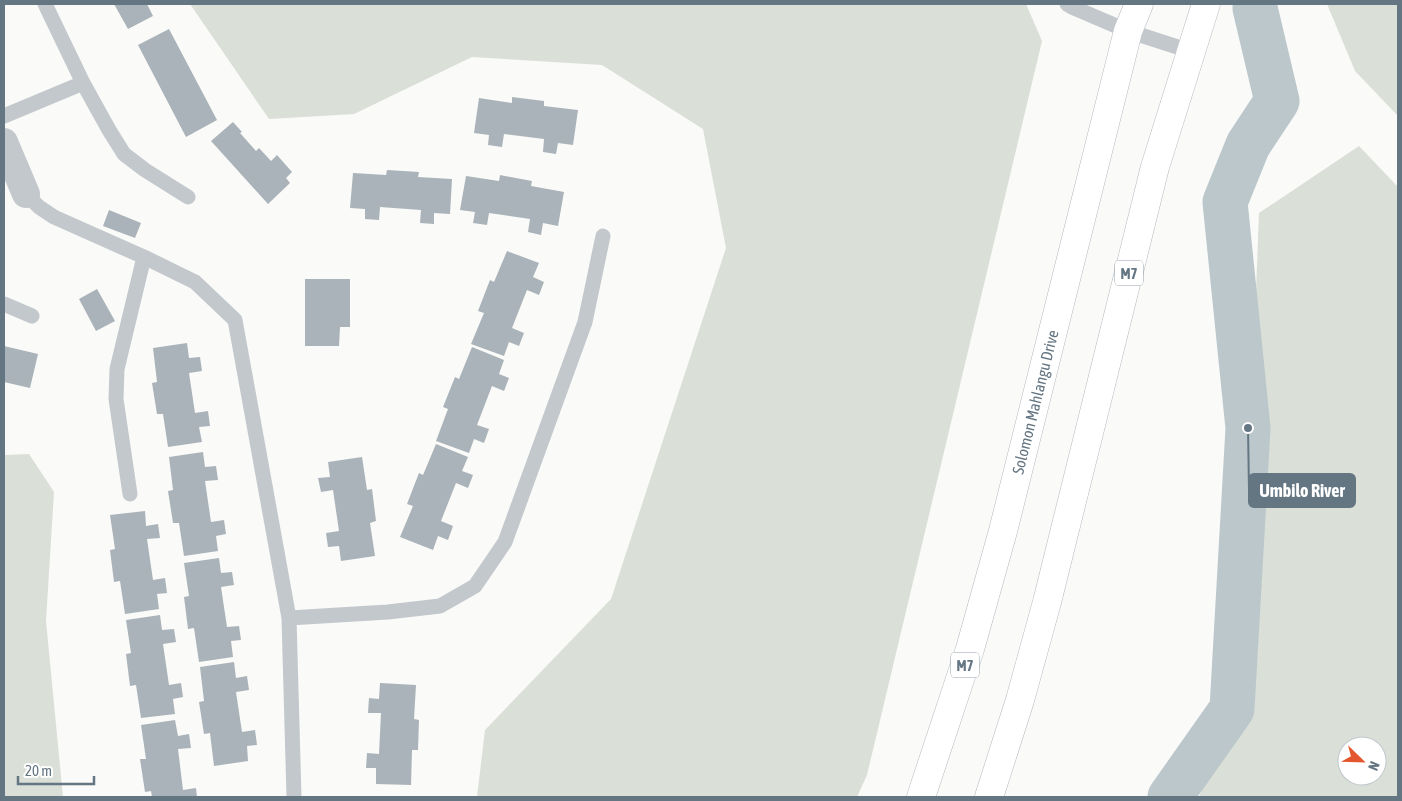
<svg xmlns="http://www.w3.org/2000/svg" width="1402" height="801" font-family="'Asap Condensed',sans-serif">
  <rect width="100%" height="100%" fill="#fafaf8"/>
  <path fill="#dadfd7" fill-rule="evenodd" d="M 190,4 L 1026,4 L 1042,41 L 867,775 L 857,797 L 477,797 L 485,730 L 611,599 L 726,248 L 703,129 L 602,65 L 472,57 L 354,114 L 269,119 Z
    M 1327,4 L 1398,4 L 1398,116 L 1355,71 Z
    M 1359,146 L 1398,187 L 1398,797 L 1199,797 L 1240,708 L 1259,213 ZM 1347,746 L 1377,746 L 1377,776 L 1347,776 Z
    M 29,454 L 54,492 L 46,621 L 63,797 L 4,797 L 4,455 Z"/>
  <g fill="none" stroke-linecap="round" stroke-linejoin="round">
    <path stroke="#bbc7cb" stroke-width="45" d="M 1170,797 L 1232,709 L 1248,428 L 1225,202 L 1248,145 L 1277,101 L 1255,8"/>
  </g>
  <path fill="#aab3b9" d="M 114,4 L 147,4 L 153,16 L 128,29 Z
    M 169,29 L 217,120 L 186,137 L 138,45 Z
    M 512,97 L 544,101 L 544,106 L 578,110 L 573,145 L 558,143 L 556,154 L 543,152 L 544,139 L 504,134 L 502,147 L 488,145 L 489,135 L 474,133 L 479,98 L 512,103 Z
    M 233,122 L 242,132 L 240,133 L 256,151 L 259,148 L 271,161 L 277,155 L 292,172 L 286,178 L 290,183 L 268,204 L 211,141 Z
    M 387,170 L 419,172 L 418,177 L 452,179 L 450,214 L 434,213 L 434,224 L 420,223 L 421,210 L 380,207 L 379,220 L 365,219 L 365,209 L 350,208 L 353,173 L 386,175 Z
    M 500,175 L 532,181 L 531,186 L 564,192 L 558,226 L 543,223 L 541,235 L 528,232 L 530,219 L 489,213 L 487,225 L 473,223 L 475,212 L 460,210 L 466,176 L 499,181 Z
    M 109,210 L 141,223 L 135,238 L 103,226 Z
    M 507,251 L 539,263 L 533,277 L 544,282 L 539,295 L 527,290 L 512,328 L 524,333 L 519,346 L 509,342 L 504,356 L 471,344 L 484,313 L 478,311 L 490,280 L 494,282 Z
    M 305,279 L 350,279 L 350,327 L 340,327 L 339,346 L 305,346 Z
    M 97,289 L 115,321 L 96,331 L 79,299 Z
    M 187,343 L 189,358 L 200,357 L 202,371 L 189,373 L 195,413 L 208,411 L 210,426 L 199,427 L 202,442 L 168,447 L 163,414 L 157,414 L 152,383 L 157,382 L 153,348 Z
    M 4,346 L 38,354 L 30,388 L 4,382 Z
    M 472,347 L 504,360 L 499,374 L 509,378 L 504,391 L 492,386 L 477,425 L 489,429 L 484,443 L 474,439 L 469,453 L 436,441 L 448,409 L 443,407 L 455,377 L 459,379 Z
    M 436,444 L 468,457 L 462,471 L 473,475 L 468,488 L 456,483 L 441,521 L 453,526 L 448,540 L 438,536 L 433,550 L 400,537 L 413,506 L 407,504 L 419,473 L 423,475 Z
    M 203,452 L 205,467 L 216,466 L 218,480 L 205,481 L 211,522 L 224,520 L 226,534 L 216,536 L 218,551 L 184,556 L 179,523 L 173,523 L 168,491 L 173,490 L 169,457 Z
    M 362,457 L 367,490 L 372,489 L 376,521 L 370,523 L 375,556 L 341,561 L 339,546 L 328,547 L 326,533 L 339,531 L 333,490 L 321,492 L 318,478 L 330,477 L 328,462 Z
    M 145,511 L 146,526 L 158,524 L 160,538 L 147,539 L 153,580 L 165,578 L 167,593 L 157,594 L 159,609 L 125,614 L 120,581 L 114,582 L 110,550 L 115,549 L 110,515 Z
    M 219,558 L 221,573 L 232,572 L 234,585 L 221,587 L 227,627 L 239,626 L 241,640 L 231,641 L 233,657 L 199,662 L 194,628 L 188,629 L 184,597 L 189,596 L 184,563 Z
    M 160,615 L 162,630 L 174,629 L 176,642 L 163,644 L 169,685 L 181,683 L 183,697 L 173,699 L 175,714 L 141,718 L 136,685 L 130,686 L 126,654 L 131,653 L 126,620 Z
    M 234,662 L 236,678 L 247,676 L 249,690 L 236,692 L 242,732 L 255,730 L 257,745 L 247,746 L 248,761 L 214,766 L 210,733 L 204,734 L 199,702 L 204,701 L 200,667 Z
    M 380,683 L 416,685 L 414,719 L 419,720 L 418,750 L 412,750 L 411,785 L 376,784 L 376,768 L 366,768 L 367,753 L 379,754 L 381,713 L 368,713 L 369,698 L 379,699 Z
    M 175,720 L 178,736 L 189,734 L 191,748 L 178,749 L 183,790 L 196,788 L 197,797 L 152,797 L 151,791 L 145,792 L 140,759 L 146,759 L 141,725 Z"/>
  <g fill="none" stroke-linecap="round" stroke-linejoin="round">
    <defs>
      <path id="trunk" d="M 921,797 L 970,649 L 1003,531 L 1128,31 L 1139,4
        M 989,797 L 1020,700 L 1047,602 L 1155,167 L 1206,4"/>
    </defs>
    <use href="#trunk" stroke="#b4b9bd" stroke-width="29"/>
    <path stroke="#c3c8cc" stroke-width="15" d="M 45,4 L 83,83 L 109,130 L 124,154 L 145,170 L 188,197
      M 1067,4 L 1072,7 L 1128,31 L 1190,51
      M 4,116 L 83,83
      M 26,194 L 39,207 L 54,217 L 144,257 L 195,282 L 235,320 L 289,618 L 294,797
      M 4,304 L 32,316
      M 130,494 L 116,399 L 117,369 L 144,257
      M 289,618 L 388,612 L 440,606 L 475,586 L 505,542 L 585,322 L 603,236"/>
    <path stroke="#c3c8cc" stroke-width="28" d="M 4,142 L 26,194"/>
    <use href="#trunk" stroke="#fff" stroke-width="28"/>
  </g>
  <g text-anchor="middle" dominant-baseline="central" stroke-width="5" stroke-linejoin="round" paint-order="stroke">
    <g fill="#fff" stroke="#939fa8" stroke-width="1">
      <rect x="1115" y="260.5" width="28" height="25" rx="4"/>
      <rect x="951" y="652.5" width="28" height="25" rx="4"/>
    </g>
    <g font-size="15" font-weight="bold" fill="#657683">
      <text x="1129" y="273">M7</text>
      <text x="965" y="665">M7</text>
    </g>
    <g font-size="16" fill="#657683" stroke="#fff">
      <text transform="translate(1035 402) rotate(-76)">Solomon Mahlangu Drive</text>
    </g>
  </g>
  <path fill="none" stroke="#657683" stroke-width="2" d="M1248 428L1249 491"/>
  <circle fill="#657683" stroke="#fff" stroke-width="2" cx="1248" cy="428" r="5"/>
  <rect fill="#657683" stroke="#657683" stroke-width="2" x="1249" y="474" width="106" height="33" rx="5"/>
  <g font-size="18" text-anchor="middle" font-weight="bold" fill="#fff">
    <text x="1302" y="497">Umbilo River</text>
  </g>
  <rect width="1402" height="801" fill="none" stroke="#657683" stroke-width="10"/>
  <g transform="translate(1362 761) rotate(113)"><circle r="24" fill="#ffffff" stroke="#c1c8cd"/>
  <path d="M0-4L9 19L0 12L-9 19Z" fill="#e4572e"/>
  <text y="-8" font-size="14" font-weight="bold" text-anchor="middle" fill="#657683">N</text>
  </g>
  <path d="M18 776v8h76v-8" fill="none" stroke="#657683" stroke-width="2.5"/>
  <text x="25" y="776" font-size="15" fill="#657683" stroke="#ffffff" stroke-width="4" paint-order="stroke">20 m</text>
</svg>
